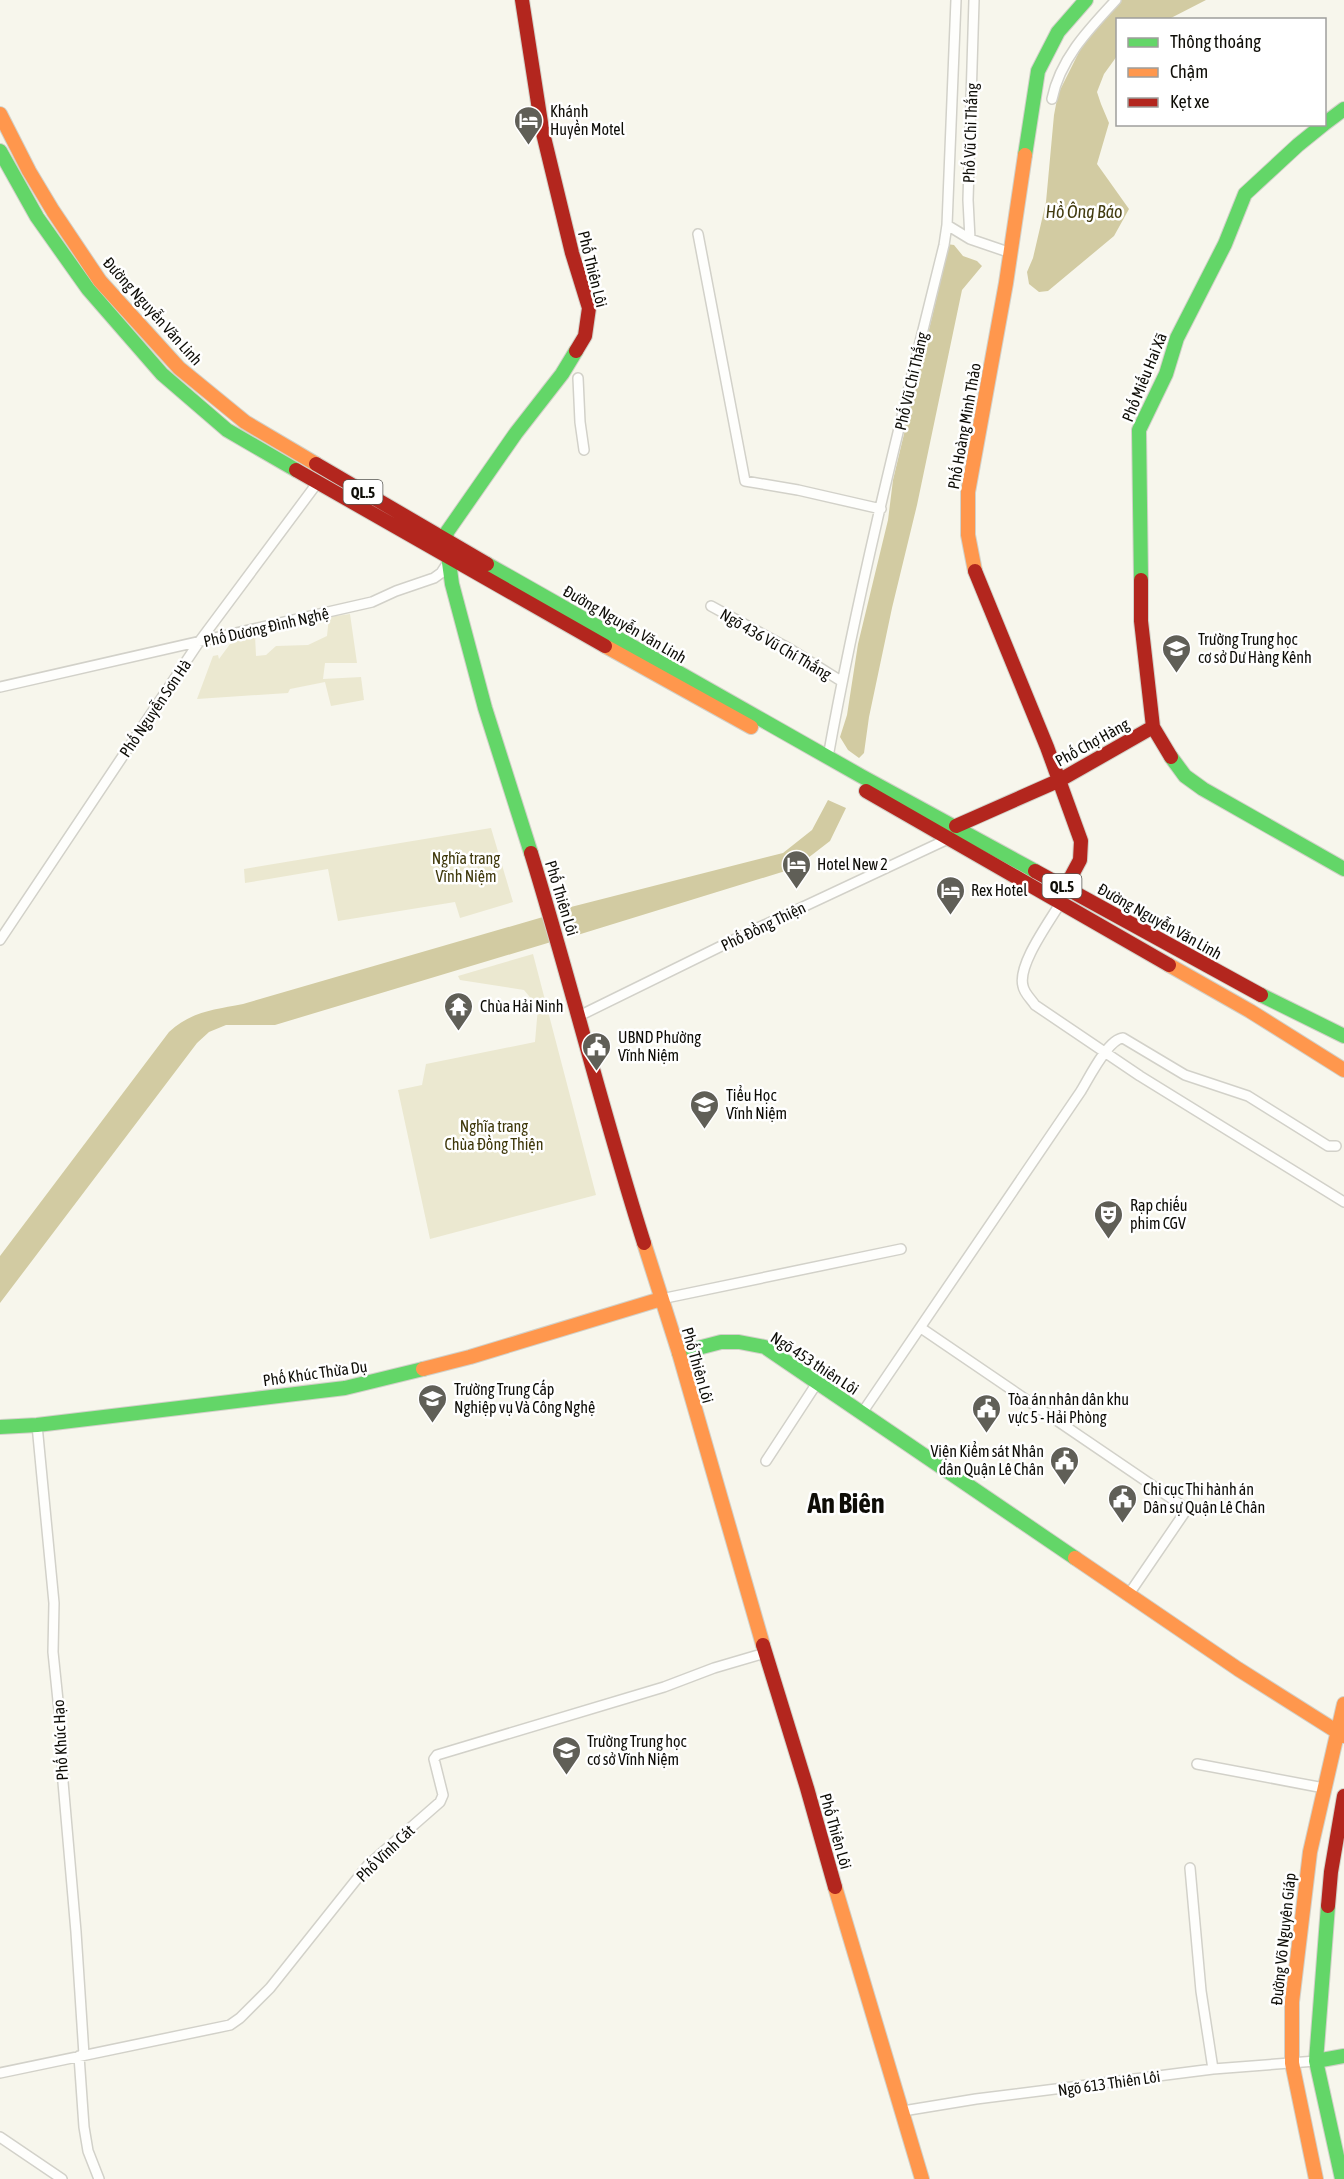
<svg xmlns="http://www.w3.org/2000/svg" width="1344" height="2179" font-family="'Asap Condensed',sans-serif">
  <rect width="100%" height="100%" fill="#f7f6ec"/>
  <path fill="#ebe8d0" d="M 350,614 L 357,663 L 325,663 L 323,679 L 361,677 L 364,700 L 331,706 L 325,682 L 290,689 L 288,693 L 197,699 L 213,656 L 218,655 L 219,659 L 233,640 L 255,635 L 256,656 L 266,655 L 276,646 L 308,645 L 327,636 L 329,617 Z
    M 491,828 L 513,902 L 460,918 L 455,902 L 338,921 L 328,869 L 245,883 L 244,869 Z
    M 533,954 L 596,1195 L 430,1239 L 398,1090 L 422,1085 L 426,1064 L 535,1042 L 538,1007 L 524,990 L 460,980 L 458,976 Z"/>
  <path fill="#d2cba2" d="M 1121,0 L 1206,0 L 1169,19 L 1118,20 L 1117,56 L 1104,74 L 1097,92 L 1101,104 L 1109,123 L 1097,164 L 1129,209 L 1114,236 L 1048,291 L 1039,292 L 1029,284 L 1027,272 L 1033,258 L 1046,202 L 1054,115 L 1058,94 L 1082,46 Z
    M 947,244 L 954,245 L 963,256 L 977,261 L 982,266 L 962,290 L 917,505 L 892,608 L 869,717 L 864,753 L 859,758 L 848,750 L 840,737 L 847,715 L 858,644 L 888,520 L 893,480 L 938,292 Z
    M 828,800 L 846,808 L 830,841 L 795,868 L 571,937 L 563,909 L 783,853 L 812,830 Z
    M 543,917 L 551,942 L 275,1025 L 226,1025 L 209,1032 L 197,1043 L 0,1303 L 0,1256 L 169,1032 C 192,1011 213,1010 243,1004 Z"/>
  <g fill="none" stroke-linecap="round" stroke-linejoin="round">
    <defs>
      <path id="street" d="M 1052,99 C 1060,59 1089,29 1116,0
        M 947,225 L 970,239 L 1011,253
        M 698,234 L 745,481 L 798,490 L 881,509
        M 970,239 L 968,200 L 974,0
        M 578,378 L 580,422 L 584,450
        M 711,606 L 790,649 L 841,681
        M 0,687 L 372,602 L 396,591 L 434,578 L 441,573 L 450,559
        M 828,757 C 859,585 902,415 944,245 L 947,225 L 956,0
        M 1061,902 C 1050,921 1017,965 1023,986 C 1024,993 1031,999 1035,1005 L 1140,1076 L 1344,1202
        M 0,940 L 199,642 L 318,482
        M 579,1016 L 758,928 L 948,839
        M 661,1299 L 901,1249
        M 921,1328 L 1187,1509 L 1129,1594
        M 862,1413 L 1081,1091 C 1089,1078 1108,1039 1123,1038 L 1185,1075 L 1248,1096 L 1328,1146 L 1336,1146
        M 37,1425 L 54,1603 L 53,1652 L 61,1730 L 63,1782 L 76,1932 L 84,2055
        M 766,1461 L 817,1383
        M 1197,1764 L 1324,1788
        M 1190,1868 L 1201,1991 L 1213,2069
        M 79,2056 L 84,2127 L 88,2151 L 99,2179
        M 0,2073 L 230,2025 L 240,2018 L 270,1988 L 368,1865 L 440,1802 L 443,1795 L 434,1759 L 437,1755 L 664,1687 L 714,1668 L 765,1653
        M 903,2111 L 976,2099 L 1213,2069 L 1316,2061
        M 0,2137 L 62,2179"/>
      <path id="fast" d="M 1324,124 L 1344,109
        M 0,151 L 37,217 L 88,289 L 162,374 L 227,430 L 296,470
        M 1025,155 L 1038,71 L 1058,32 L 1086,0
        M 487,564 L 861,776 L 1035,871
        M 1141,580 L 1139,430 L 1166,374 L 1177,338 L 1225,244 L 1245,194 L 1298,145 L 1324,124
        M 1171,757 L 1185,776 L 1203,789 L 1344,869
        M 531,853 L 485,708 L 452,584 L 446,541 L 447,532 L 516,433 L 562,374 L 576,351
        M 1261,995 L 1344,1036
        M 679,1353 L 721,1342 L 739,1342 L 765,1347 L 1075,1558
        M 0,1427 L 37,1425 L 345,1388 L 423,1369
        M 1328,1906 L 1316,2061 L 1342,2179
        M 1316,2061 L 1344,2056"/>
      <path id="slow" d="M 0,114 L 29,171 L 53,211 L 100,281 L 179,368 L 245,422 L 316,464
        M 975,571 L 968,535 L 968,492 L 1006,283 L 1025,155
        M 605,646 L 751,727
        M 1169,965 L 1250,1011 L 1344,1070
        M 644,1243 L 679,1353 L 763,1645
        M 423,1369 L 470,1357 L 661,1299
        M 1075,1558 L 1238,1669 L 1344,1736
        M 835,1887 L 922,2179
        M 1316,2179 L 1292,2063 L 1292,2002 L 1310,1852 L 1344,1704"/>
      <path id="jam" d="M 522,0 L 542,129 L 572,253 L 589,308 L 585,336 L 576,351
        M 316,464 L 487,564
        M 296,470 L 605,646
        M 975,571 L 1047,747 L 1081,841 L 1080,860 L 1065,888
        M 1141,580 L 1141,621 L 1153,727 L 1171,757
        M 866,791 L 1169,965
        M 956,826 L 1060,780 L 1153,727
        M 531,853 C 571,983 603,1114 644,1243
        M 1035,871 L 1261,995
        M 763,1645 L 807,1788 L 835,1887
        M 1328,1906 L 1331,1872 L 1344,1796"/>
    </defs>
    <use href="#street" stroke="#d2d1c9" stroke-width="12"/>
    <use href="#fast" stroke="#d2d1c9" stroke-width="16"/>
    <use href="#slow" stroke="#d2d1c9" stroke-width="16"/>
    <use href="#jam" stroke="#d2d1c9" stroke-width="16"/>
    <use href="#street" stroke="#fefefc" stroke-width="9"/>
    <use href="#fast" stroke="#63d668" stroke-width="14"/>
    <use href="#slow" stroke="#ff974d" stroke-width="14"/>
    <use href="#jam" stroke="#b3261e" stroke-width="14"/>
  </g>
  <defs>
    <symbol id="hotel-pin" viewBox="-11 -11 22 30"><path d="M0 17L-7.5 6A9.5 9.5 0 1 1 7.5 6Z" fill="#605f57" stroke="#fff"/><path d="M-6-4.5h1.5V1H6V5H4.5V3h-9V5H-6ZM-4 0a1.8 1.8 0 1 1 3.6 0ZM.5 0V-2.5h3Q6-2.5 6 0Z" fill="#fff"/></symbol>
    <symbol id="school-pin" viewBox="-11 -11 22 30"><path d="M0 17L-7.5 6A9.5 9.5 0 1 1 7.5 6Z" fill="#605f57" stroke="#fff"/><path d="M0-5L7-2L0 1L-7-2ZM-4 1L0 2.5L4 1V4Q0 6-4 4Z" fill="#fff"/></symbol>
    <symbol id="temple-pin" viewBox="-11 -11 22 30"><path d="M0 17L-7.5 6A9.5 9.5 0 1 1 7.5 6Z" fill="#605f57" stroke="#fff"/><path d="M0-6L5-2H3V0L6.5 2.5H4V6H1.5V3h-3V6H-4V2.5H-6.5L-3 0V-2H-5Z" fill="#fff"/></symbol>
    <symbol id="civic-pin" viewBox="-11 -11 22 30"><path d="M0 17L-7.5 6A9.5 9.5 0 1 1 7.5 6Z" fill="#605f57" stroke="#fff"/><path d="M-.6-6.5H3V-4.5H.6V-3L4-1V1h2V6H-6V1h2V-1L-.6-3ZM-1.2 2.5V6h2.4V2.5Z" fill="#fff"/></symbol>
    <symbol id="theatre-pin" viewBox="-11 -11 22 30"><path d="M0 17L-7.5 6A9.5 9.5 0 1 1 7.5 6Z" fill="#605f57" stroke="#fff"/><path d="M-5-5.5Q0-4 5-5.5V0Q5 5 0 6Q-5 5-5 0ZM-3.3-2.5H-1v1.5H-3.3ZM1-2.5H3.3v1.5H1ZM-2.8 1Q0 5.5 2.8 1Z" fill="#fff"/></symbol>
    <symbol id="university-pin" viewBox="-11 -11 22 30"><path d="M0 17L-7.5 6A9.5 9.5 0 1 1 7.5 6Z" fill="#605f57" stroke="#fff"/><path d="M0-5L7-2L0 1L-7-2ZM-4 1L0 2.5L4 1V4Q0 6-4 4Z" fill="#fff"/></symbol>
  </defs>
  <g fill-rule="evenodd">
    <use href="#hotel-pin" x="512" y="104" width="33" height="45"/>
    <use href="#school-pin" x="1160" y="632" width="33" height="45"/>
    <use href="#hotel-pin" x="780" y="848" width="33" height="45"/>
    <use href="#hotel-pin" x="934" y="874" width="33" height="45"/>
    <use href="#temple-pin" x="442" y="990" width="33" height="45"/>
    <use href="#civic-pin" x="580" y="1030" width="33" height="45"/>
    <use href="#school-pin" x="688" y="1088" width="33" height="45"/>
    <use href="#theatre-pin" x="1092" y="1198" width="33" height="45"/>
    <use href="#university-pin" x="416" y="1382" width="33" height="45"/>
    <use href="#civic-pin" x="970" y="1392" width="33" height="45"/>
    <use href="#civic-pin" x="1048" y="1444" width="33" height="45"/>
    <use href="#civic-pin" x="1106" y="1482" width="33" height="45"/>
    <use href="#school-pin" x="550" y="1734" width="33" height="45"/>
  </g>
  <g text-anchor="middle" dominant-baseline="central" stroke-width="5" stroke-linejoin="round" paint-order="stroke">
    <g fill="#fff" stroke="#565651" stroke-width="1.5">
      <rect x="343.5" y="480" width="39" height="24" rx="4.5"/>
      <rect x="1042.5" y="874" width="39" height="24" rx="4.5"/>
    </g>
    <g font-size="15" font-weight="bold" fill="#0e0d07">
      <text x="363" y="492">QL.5</text>
      <text x="1062" y="886">QL.5</text>
    </g>
    <g font-size="16" fill="#0e0d07" stroke="#fff" text-anchor="start">
      <text x="550" y="111">Khánh<tspan x="550" dy="18">Huyền Motel</tspan></text>
      <text x="1198" y="639">Trường Trung học<tspan x="1198" dy="18">cơ sở Dư Hàng Kênh</tspan></text>
      <text x="817" y="864">Hotel New 2</text>
      <text x="971" y="890">Rex Hotel</text>
      <text x="480" y="1006">Chùa Hải Ninh</text>
      <text x="618" y="1037">UBND Phường<tspan x="618" dy="18">Vĩnh Niệm</tspan></text>
      <text x="726" y="1095">Tiểu Học<tspan x="726" dy="18">Vĩnh Niệm</tspan></text>
      <text x="1130" y="1205">Rạp chiếu<tspan x="1130" dy="18">phim CGV</tspan></text>
      <text x="454" y="1389">Trường Trung Cấp<tspan x="454" dy="18">Nghiệp vụ Và Công Nghệ</tspan></text>
      <text x="1008" y="1399">Tòa án nhân dân khu<tspan x="1008" dy="18">vực 5 - Hải Phòng</tspan></text>
      <text x="1044" y="1451" text-anchor="end">Viện Kiểm sát Nhân<tspan x="1044" dy="18">dân Quận Lê Chân</tspan></text>
      <text x="1143" y="1489">Chi cục Thi hành án<tspan x="1143" dy="18">Dân sự Quận Lê Chân</tspan></text>
      <text x="587" y="1741">Trường Trung học<tspan x="587" dy="18">cơ sở Vĩnh Niệm</tspan></text>
    </g>
    <g font-size="16" fill="#0e0d07" stroke="#fff">
      <text transform="translate(970 133) rotate(-88)">Phố Vũ Chi Thắng</text>
      <text transform="translate(593 269) rotate(76)">Phố Thiên Lôi</text>
      <text transform="translate(153 311) rotate(48)">Đường Nguyễn Văn Linh</text>
      <text transform="translate(1144 377) rotate(-68)">Phố Miếu Hai Xã</text>
      <text transform="translate(911 381) rotate(-77)">Phố Vũ Chí Thắng</text>
      <text transform="translate(964 426) rotate(-80)">Phố Hoàng Minh Thảo</text>
      <text transform="translate(625 624) rotate(30)">Đường Nguyễn Văn Linh</text>
      <text transform="translate(266 627) rotate(-13)">Phố Dương Đình Nghệ</text>
      <text transform="translate(776 644) rotate(30)">Ngõ 436 Vũ Chí Thắng</text>
      <text transform="translate(155 708) rotate(-56)">Phố Nguyễn Sơn Hà</text>
      <text transform="translate(1092 742) rotate(-29)">Phố Chợ Hàng</text>
      <text transform="translate(562 898) rotate(73)">Phố Thiên Lôi</text>
      <text transform="translate(1160 921) rotate(29)">Đường Nguyễn Văn Linh</text>
      <text transform="translate(763 926) rotate(-26)">Phố Đồng Thiện</text>
      <text transform="translate(815 1363) rotate(33)">Ngõ 453 thiên Lôi</text>
      <text transform="translate(698 1365) rotate(74)">Phố Thiên Lôi</text>
      <text transform="translate(315 1373) rotate(-8)">Phố Khúc Thừa Dụ</text>
      <text transform="translate(60 1740) rotate(-93)">Phố Khúc Hạo</text>
      <text transform="translate(836 1831) rotate(74)">Phố Thiên Lôi</text>
      <text transform="translate(385 1853) rotate(-44)">Phố Vĩnh Cát</text>
      <text transform="translate(1283 1939) rotate(-84)">Đường Võ Nguyên Giáp</text>
      <text transform="translate(1109 2083) rotate(-8)">Ngõ 613 Thiên Lôi</text>
    </g>
    <g font-size="16" fill="#3e370a" stroke="#fff">
      <text x="466" y="858">Nghĩa trang<tspan x="466" dy="18">Vĩnh Niệm</tspan></text>
      <text x="494" y="1126">Nghĩa trang<tspan x="494" dy="18">Chùa Đồng Thiện</tspan></text>
    </g>
    <g font-size="18" font-style="italic" fill="#423b0f" stroke="#fff">
      <text x="1084" y="211">Hồ Ông Báo</text>
    </g>
    <g font-size="28" font-weight="bold" fill="#0e0d07" stroke="#fff">
      <text x="846" y="1503">An Biên</text>
    </g>
  </g>
  <rect x="1116" y="18" width="210" height="108" fill="#ffffff" stroke="#9f9e9c" stroke-width="1.5"/>
  <rect x="1128" y="38" width="30" height="9" fill="#63d668" stroke="#9f9e9c" stroke-width="1.5"/>
  <text x="1170" y="48" font-size="18" fill="#0e0d07">Thông thoáng</text>
  <rect x="1128" y="68" width="30" height="9" fill="#ff974d" stroke="#9f9e9c" stroke-width="1.5"/>
  <text x="1170" y="78" font-size="18" fill="#0e0d07">Chậm</text>
  <rect x="1128" y="98" width="30" height="9" fill="#b3261e" stroke="#9f9e9c" stroke-width="1.5"/>
  <text x="1170" y="108" font-size="18" fill="#0e0d07">Kẹt xe</text>
</svg>
